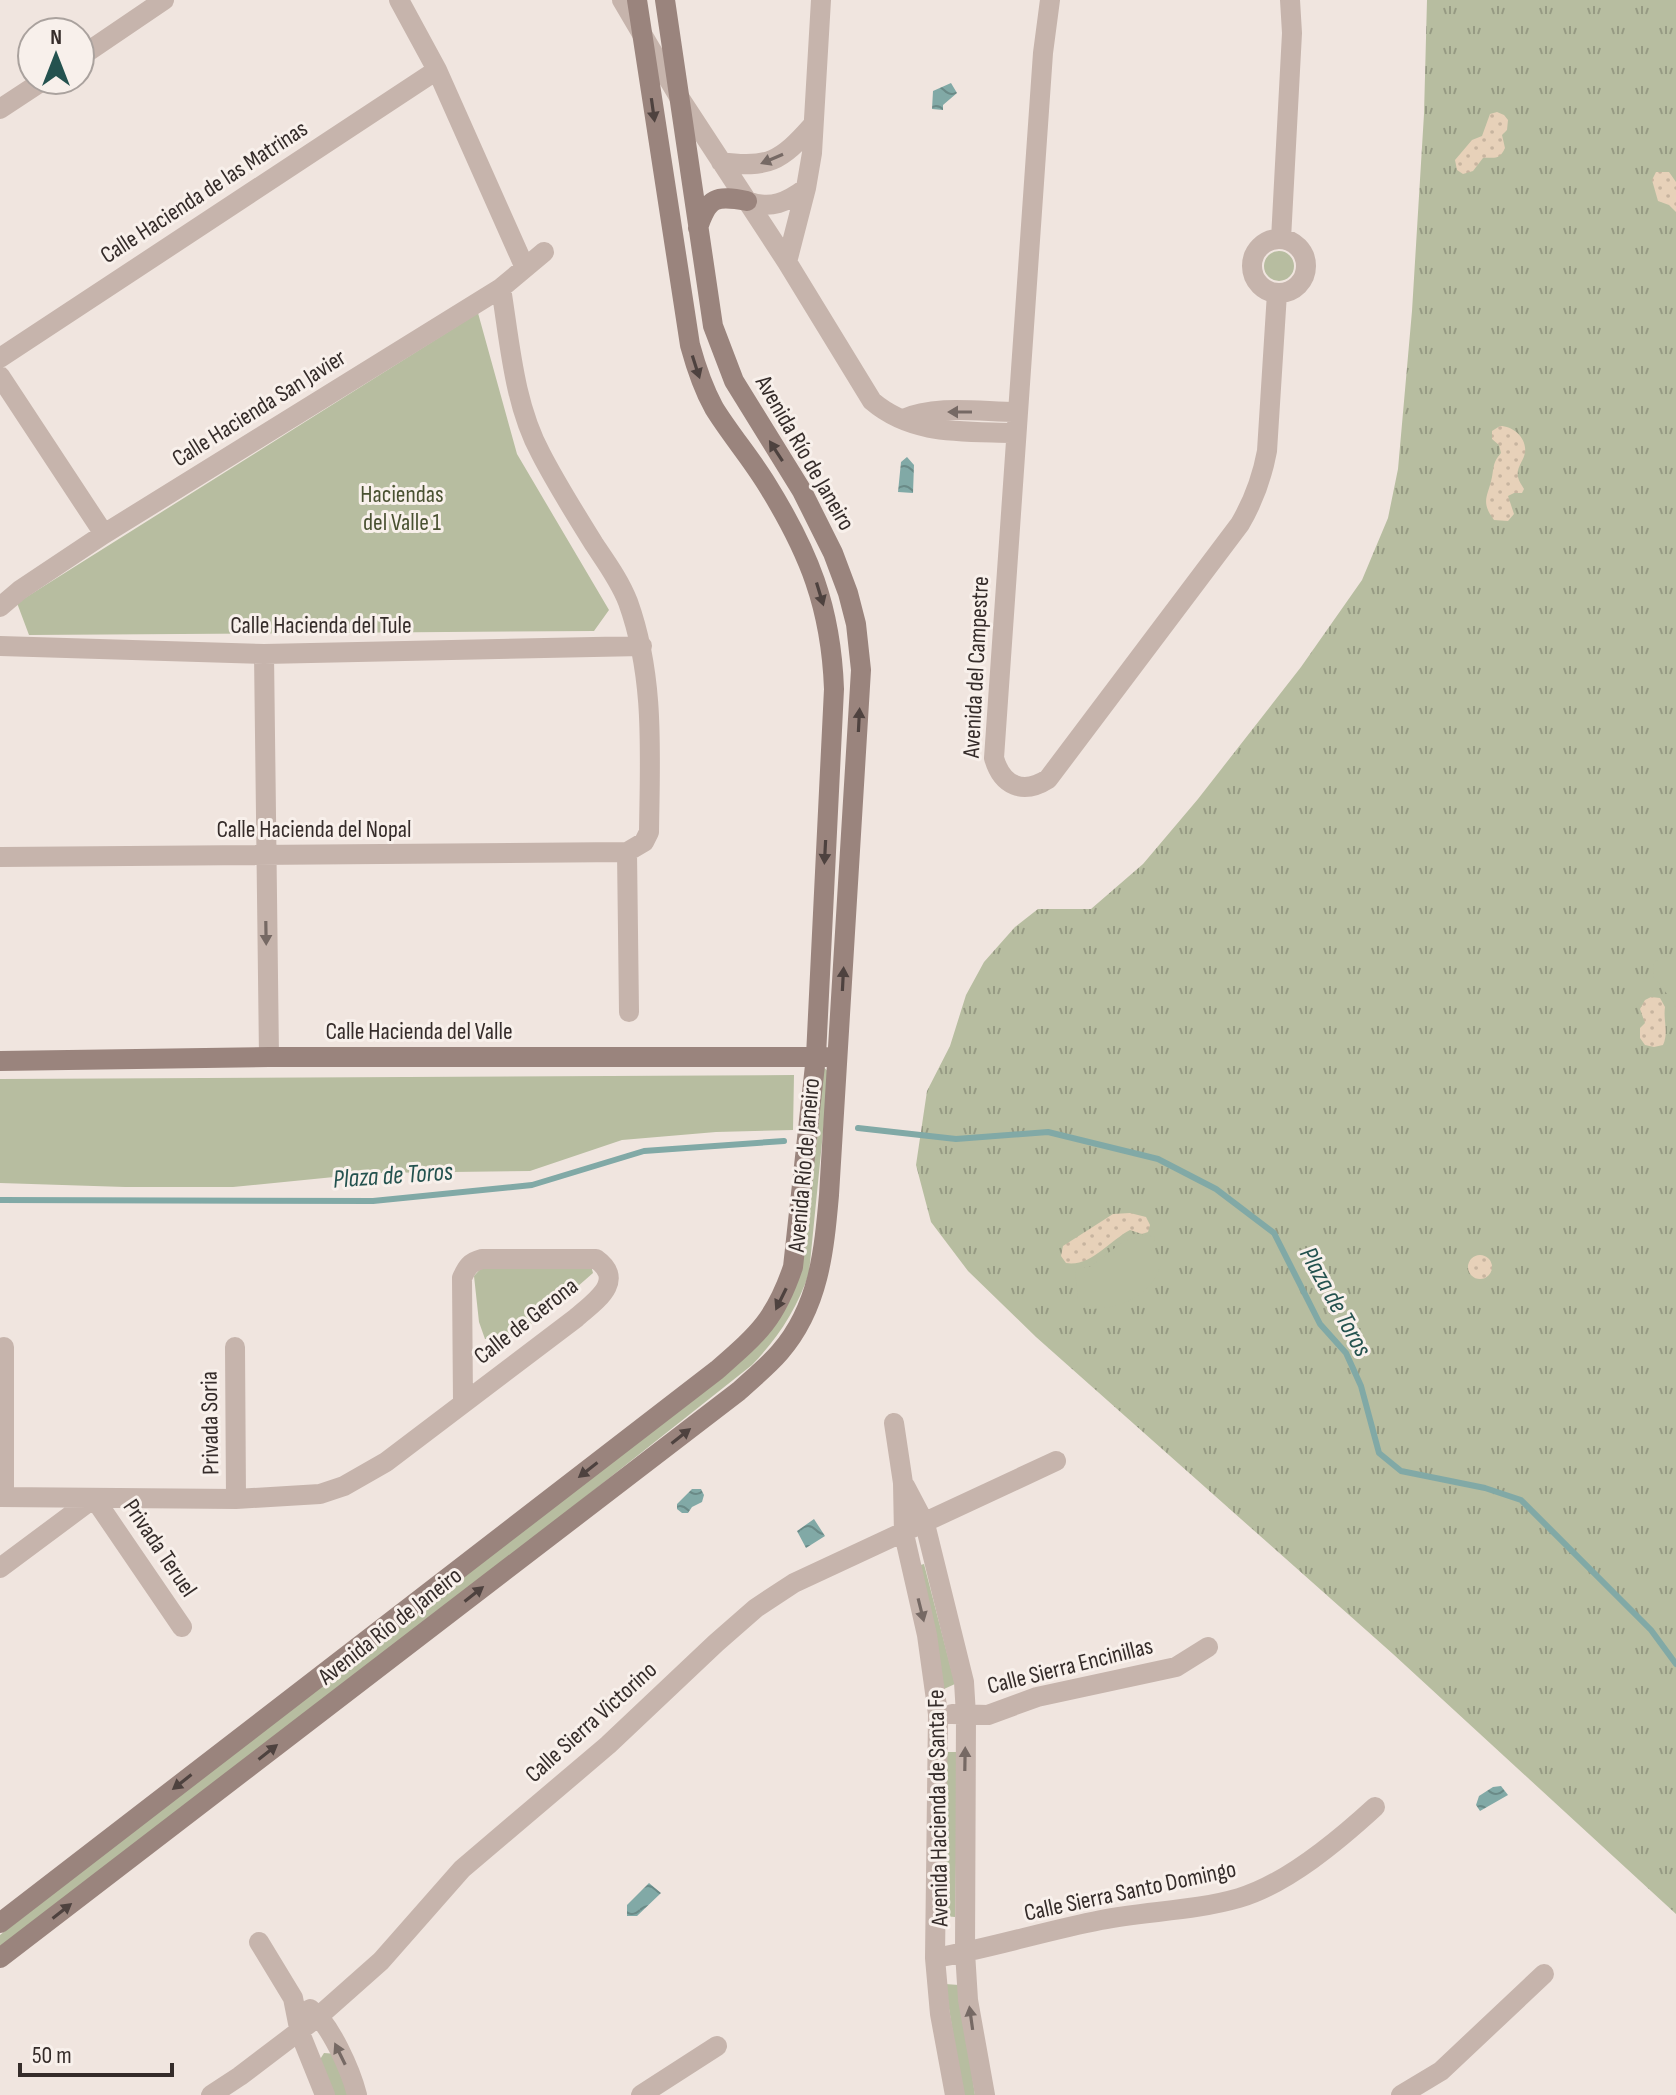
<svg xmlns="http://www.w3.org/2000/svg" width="1676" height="2095" font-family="'Sofia Sans Condensed',sans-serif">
  <defs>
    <pattern id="grass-tufts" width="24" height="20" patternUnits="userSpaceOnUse" patternTransform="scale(2)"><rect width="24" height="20" fill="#b7bda0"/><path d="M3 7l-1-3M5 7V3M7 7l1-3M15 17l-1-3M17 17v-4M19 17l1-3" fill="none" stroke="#969a83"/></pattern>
    <pattern id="sand-dots" width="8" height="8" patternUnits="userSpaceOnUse" patternTransform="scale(2)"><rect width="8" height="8" fill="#e7d1b9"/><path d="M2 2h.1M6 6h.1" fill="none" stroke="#c7b49f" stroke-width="1.8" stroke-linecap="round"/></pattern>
    <pattern id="water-waves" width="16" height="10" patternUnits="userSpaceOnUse" patternTransform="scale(2)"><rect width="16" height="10" fill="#81a9a6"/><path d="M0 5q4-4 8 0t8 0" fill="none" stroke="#6a8a87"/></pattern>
  </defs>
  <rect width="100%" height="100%" fill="#f0e5df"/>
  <path fill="url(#grass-tufts)" d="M 1427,0 L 1676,0 L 1676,1914 L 1393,1654 L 1036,1337 L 968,1271 L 931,1222 L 916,1165 L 927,1091 L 950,1046 L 966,995 L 984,962 L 1015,927 L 1038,909 L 1091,909 L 1143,864 L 1198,799 L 1301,667 L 1362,580 L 1388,518 L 1398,469 L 1412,311 L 1424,114 Z"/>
  <path fill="url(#sand-dots)" d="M 1497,112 L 1504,115 L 1508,120 L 1507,130 L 1502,135 L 1505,148 C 1499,161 1495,157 1483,158 L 1473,171 L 1463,174 L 1457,170 L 1455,160 L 1472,140 L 1482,136 L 1490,114 Z
    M 1656,172 L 1669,172 L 1676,182 L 1676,212 L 1669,205 L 1658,201 L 1652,180 Z
    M 1500,426 C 1513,426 1527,438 1525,452 C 1524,461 1516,467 1518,477 C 1519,482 1522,485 1524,489 L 1522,493 L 1514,493 L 1508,496 L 1514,514 L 1508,521 L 1494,520 C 1480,501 1488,497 1492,477 C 1494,466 1493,462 1501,453 L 1499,445 L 1492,439 L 1492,431 Z
    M 1651,997 L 1660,998 L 1665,1007 C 1663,1021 1669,1032 1663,1045 L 1654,1047 L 1645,1045 L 1640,1038 L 1640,1028 L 1645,1023 L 1640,1009 L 1645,1000 Z
    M 1130,1213 L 1146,1217 L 1150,1225 L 1148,1232 L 1142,1234 L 1130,1230 C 1109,1241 1091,1267 1066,1263 L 1061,1256 L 1063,1246 L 1113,1214 Z
    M1468 1267a12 12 0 1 1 24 0a12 12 0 1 1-24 0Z"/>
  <path fill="#b7bda0" d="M1264 266a15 15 0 1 1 30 0a15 15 0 1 1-30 0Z
    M 478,313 L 517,454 L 609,610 L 594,631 L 29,635 L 17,603 Z
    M 1676,956 L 1676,1010 L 1674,1003 L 1653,976 L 1654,962 L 1662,957 Z
    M 823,1067 L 829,1072 L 809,1273 C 797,1309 778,1338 752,1365 L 531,1540 L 0,1947 L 0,1935 L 534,1520 L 771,1330 Z
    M 794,1075 L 793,1130 L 716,1132 L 622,1140 L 530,1171 L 374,1173 L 233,1187 L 125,1187 L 0,1183 L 0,1079 Z
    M 1146,1235 L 1155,1237 L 1151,1254 L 1161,1264 C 1151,1297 1120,1309 1088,1309 L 1078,1299 L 1075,1270 L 1091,1266 L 1124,1241 Z
    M 571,1249 L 589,1258 L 593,1273 L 561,1301 L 511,1339 L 485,1339 L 479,1322 L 474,1276 L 493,1255 Z
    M 924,1564 L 955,1684 L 944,1689 L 914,1567 Z
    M 943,1752 L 958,1752 L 955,1917 L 943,1916 Z
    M 945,1984 L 959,1985 L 975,2095 L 963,2095 Z
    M 324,2053 L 337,2054 L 352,2095 L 332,2095 L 319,2061 Z"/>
  <path fill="url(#water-waves)" d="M 951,83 L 957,93 L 943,105 L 943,110 L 932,109 L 933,91 Z
    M 907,457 L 914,465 L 913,493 L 898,492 L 901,462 Z
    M 692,1489 L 701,1489 L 704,1495 L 702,1502 L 692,1507 L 688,1513 L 682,1513 L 677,1509 L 677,1504 Z
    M 814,1519 L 825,1536 L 806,1548 L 797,1531 Z
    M 1501,1786 L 1508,1795 L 1480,1811 L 1476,1805 L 1479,1796 L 1493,1787 Z
    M 649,1883 L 661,1893 L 637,1916 L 627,1916 L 627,1905 Z"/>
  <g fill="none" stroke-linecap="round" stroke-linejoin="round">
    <path stroke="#81a9a6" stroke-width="6" d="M 858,1128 L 956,1139 L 1048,1132 L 1158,1159 L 1216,1189 L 1274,1233 L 1320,1324 L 1346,1353 L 1361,1386 L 1379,1453 L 1401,1471 L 1485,1488 L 1521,1500 L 1651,1630 L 1676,1664
      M 0,1200 L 373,1201 L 532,1185 L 644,1151 L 784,1141"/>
    <path stroke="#c6b4ac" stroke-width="20" d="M 399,0 L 437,70 L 525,268
      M 622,0 L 679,97 L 787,262 L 872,401 C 913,436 963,431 1015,433
      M 1050,0 L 1043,53 L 994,758 C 1002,786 1023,795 1048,779 L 1240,524 C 1254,500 1262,478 1267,451 L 1277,293
      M 80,57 L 164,0
      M 0,109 L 44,80
      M 721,162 C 768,169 781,161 812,126
      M 747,201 C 771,210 787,202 806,188
      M1252 266a27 27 0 1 1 54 0a27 27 0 1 1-54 0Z
      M 1281,239 L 1292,33 L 1290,0
      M 787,262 L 806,188 L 812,153 L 821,0
      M 0,358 L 437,70
      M 0,376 L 104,534
      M 903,419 C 936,404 982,412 1017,412
      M 0,607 L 20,590 L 104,534 L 501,288 L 544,252
      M 0,646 L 264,654 L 642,646
      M 264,654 L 269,1057
      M 627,852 L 629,1012
      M 0,857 L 627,852 L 644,842 L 649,832 C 650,753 655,677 628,602 C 620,581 606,562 594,544 C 576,515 557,485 541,454 C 514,404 510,344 501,288
      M 4,1347 L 4,1497
      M 235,1347 L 236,1499
      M 894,1423 L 903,1483 L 904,1534 L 927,1635 L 938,1714 L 935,1958 L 940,2014 L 955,2095
      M 905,1486 L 925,1524 L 964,1682 L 966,1715 L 965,1952 L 968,2000 L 985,2095
      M 0,1497 L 236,1499 L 320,1494 L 344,1486 L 386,1462 L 576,1318 C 594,1302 627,1281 596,1259 L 482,1259 C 470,1262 467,1267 462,1278 L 463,1403
      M 94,1498 L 182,1627
      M 0,1568 L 94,1498
      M 952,1714 L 988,1715 L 1037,1697 L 1176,1667 L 1208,1647
      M 259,1942 L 293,1998 L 300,2033 L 325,2095
      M 935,1958 C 991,1948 1045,1931 1101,1920 C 1147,1911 1194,1911 1239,1898 C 1287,1884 1339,1840 1375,1807
      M 310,2009 C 330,2023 351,2071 357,2095
      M 211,2095 L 240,2076 L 319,2016 L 381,1961 L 462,1869 L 608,1745 L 716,1643 L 756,1608 L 794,1583 L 1056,1461
      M 641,2095 L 717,2046
      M 1401,2095 L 1441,2071 L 1544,1974"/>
    <path stroke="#9a847d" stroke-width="20" d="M 698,228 C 708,197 716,195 747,201
      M 0,1061 L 269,1057 L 826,1057
      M 0,1923 L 717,1370 C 758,1334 775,1320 793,1267 L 816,1056 L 834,689 C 831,607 809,552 766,483 C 750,457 730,434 714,408 C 703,388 696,367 690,345 L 637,0
      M 0,1958 L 739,1391 C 753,1378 768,1366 780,1352 C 819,1307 824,1251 829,1195 L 861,670 L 856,624 L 848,593 L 833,553 L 802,491 L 734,381 L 713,326 L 665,0"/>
  </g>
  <defs><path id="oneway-solid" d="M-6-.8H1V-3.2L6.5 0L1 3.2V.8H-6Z" transform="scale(2)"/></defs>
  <g fill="#4e423f">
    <use href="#oneway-solid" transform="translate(653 110) rotate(82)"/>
    <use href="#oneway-solid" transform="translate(696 367) rotate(72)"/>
    <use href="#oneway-solid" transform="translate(776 451) rotate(-123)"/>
    <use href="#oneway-solid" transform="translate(820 594) rotate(73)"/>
    <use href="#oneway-solid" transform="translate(859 720) rotate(-87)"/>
    <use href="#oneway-solid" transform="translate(825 852) rotate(93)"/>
    <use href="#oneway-solid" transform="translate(843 979) rotate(-87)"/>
    <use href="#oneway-solid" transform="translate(781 1299) rotate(116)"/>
    <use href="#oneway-solid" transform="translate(681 1436) rotate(-38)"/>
    <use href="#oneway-solid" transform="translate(588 1470) rotate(142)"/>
    <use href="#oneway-solid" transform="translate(474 1594) rotate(-38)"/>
    <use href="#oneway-solid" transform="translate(268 1752) rotate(-38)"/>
    <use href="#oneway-solid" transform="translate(182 1782) rotate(142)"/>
    <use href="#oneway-solid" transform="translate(62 1911) rotate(-38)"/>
  </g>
  <g fill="#766964">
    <use href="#oneway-solid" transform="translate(772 159) rotate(157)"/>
    <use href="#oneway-solid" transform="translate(960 412) rotate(-180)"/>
    <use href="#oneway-solid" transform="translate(266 933) rotate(89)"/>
    <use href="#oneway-solid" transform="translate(921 1610) rotate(76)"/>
    <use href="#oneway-solid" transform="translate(965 1759) rotate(-89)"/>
    <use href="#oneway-solid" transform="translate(971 2018) rotate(-98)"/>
    <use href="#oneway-solid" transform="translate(340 2054) rotate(-116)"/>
  </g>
  <g text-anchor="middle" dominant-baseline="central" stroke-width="6" stroke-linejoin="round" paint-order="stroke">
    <g font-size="24" fill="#352c2a" stroke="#f8f0eb">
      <text transform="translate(204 192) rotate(-33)">Calle Hacienda de las Matrinas</text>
      <text transform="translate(259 408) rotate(-32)">Calle Hacienda San Javier</text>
      <text transform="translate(805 453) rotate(60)">Avenida Río de Janeiro</text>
      <text x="321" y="625">Calle Hacienda del Tule</text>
      <text transform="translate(976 667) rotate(-87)">Avenida del Campestre</text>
      <text x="314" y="829">Calle Hacienda del Nopal</text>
      <text x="419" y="1031">Calle Hacienda del Valle</text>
      <text transform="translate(804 1165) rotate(-85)">Avenida Río de Janeiro</text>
      <text transform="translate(526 1321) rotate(-38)">Calle de Gerona</text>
      <text transform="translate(210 1423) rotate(-91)">Privada Soria</text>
      <text transform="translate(160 1548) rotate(56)">Privada Teruel</text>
      <text transform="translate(390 1626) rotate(-38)">Avenida Río de Janeiro</text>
      <text transform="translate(1070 1666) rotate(-14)">Calle Sierra Encinillas</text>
      <text transform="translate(591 1722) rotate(-42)">Calle Sierra Victorino</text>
      <text transform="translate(938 1808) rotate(-91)">Avenida Hacienda de Santa Fe</text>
      <text transform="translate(1130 1891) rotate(-12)">Calle Sierra Santo Domingo</text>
    </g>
    <g font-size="24" fill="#495131" stroke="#f8f0eb">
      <text x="402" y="494">Haciendas<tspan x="402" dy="28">del Valle 1</tspan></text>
    </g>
    <g font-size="26" font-style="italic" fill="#24524f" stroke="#f8f0eb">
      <text transform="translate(393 1176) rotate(-4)">Plaza de Toros</text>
      <text transform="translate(1335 1302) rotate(61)">Plaza de Toros</text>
    </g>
  </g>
  <g transform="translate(56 56)"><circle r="38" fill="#f8f0eb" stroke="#aaa29e" stroke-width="2"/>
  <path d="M0-6L14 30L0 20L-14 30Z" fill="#24524f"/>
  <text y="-12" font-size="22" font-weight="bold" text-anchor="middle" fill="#352c2a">N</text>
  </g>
  <path d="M20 2063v12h152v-12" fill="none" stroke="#352c2a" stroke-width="4"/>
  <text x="32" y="2063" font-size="24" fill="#352c2a" stroke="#f8f0eb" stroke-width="6" paint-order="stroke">50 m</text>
</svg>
